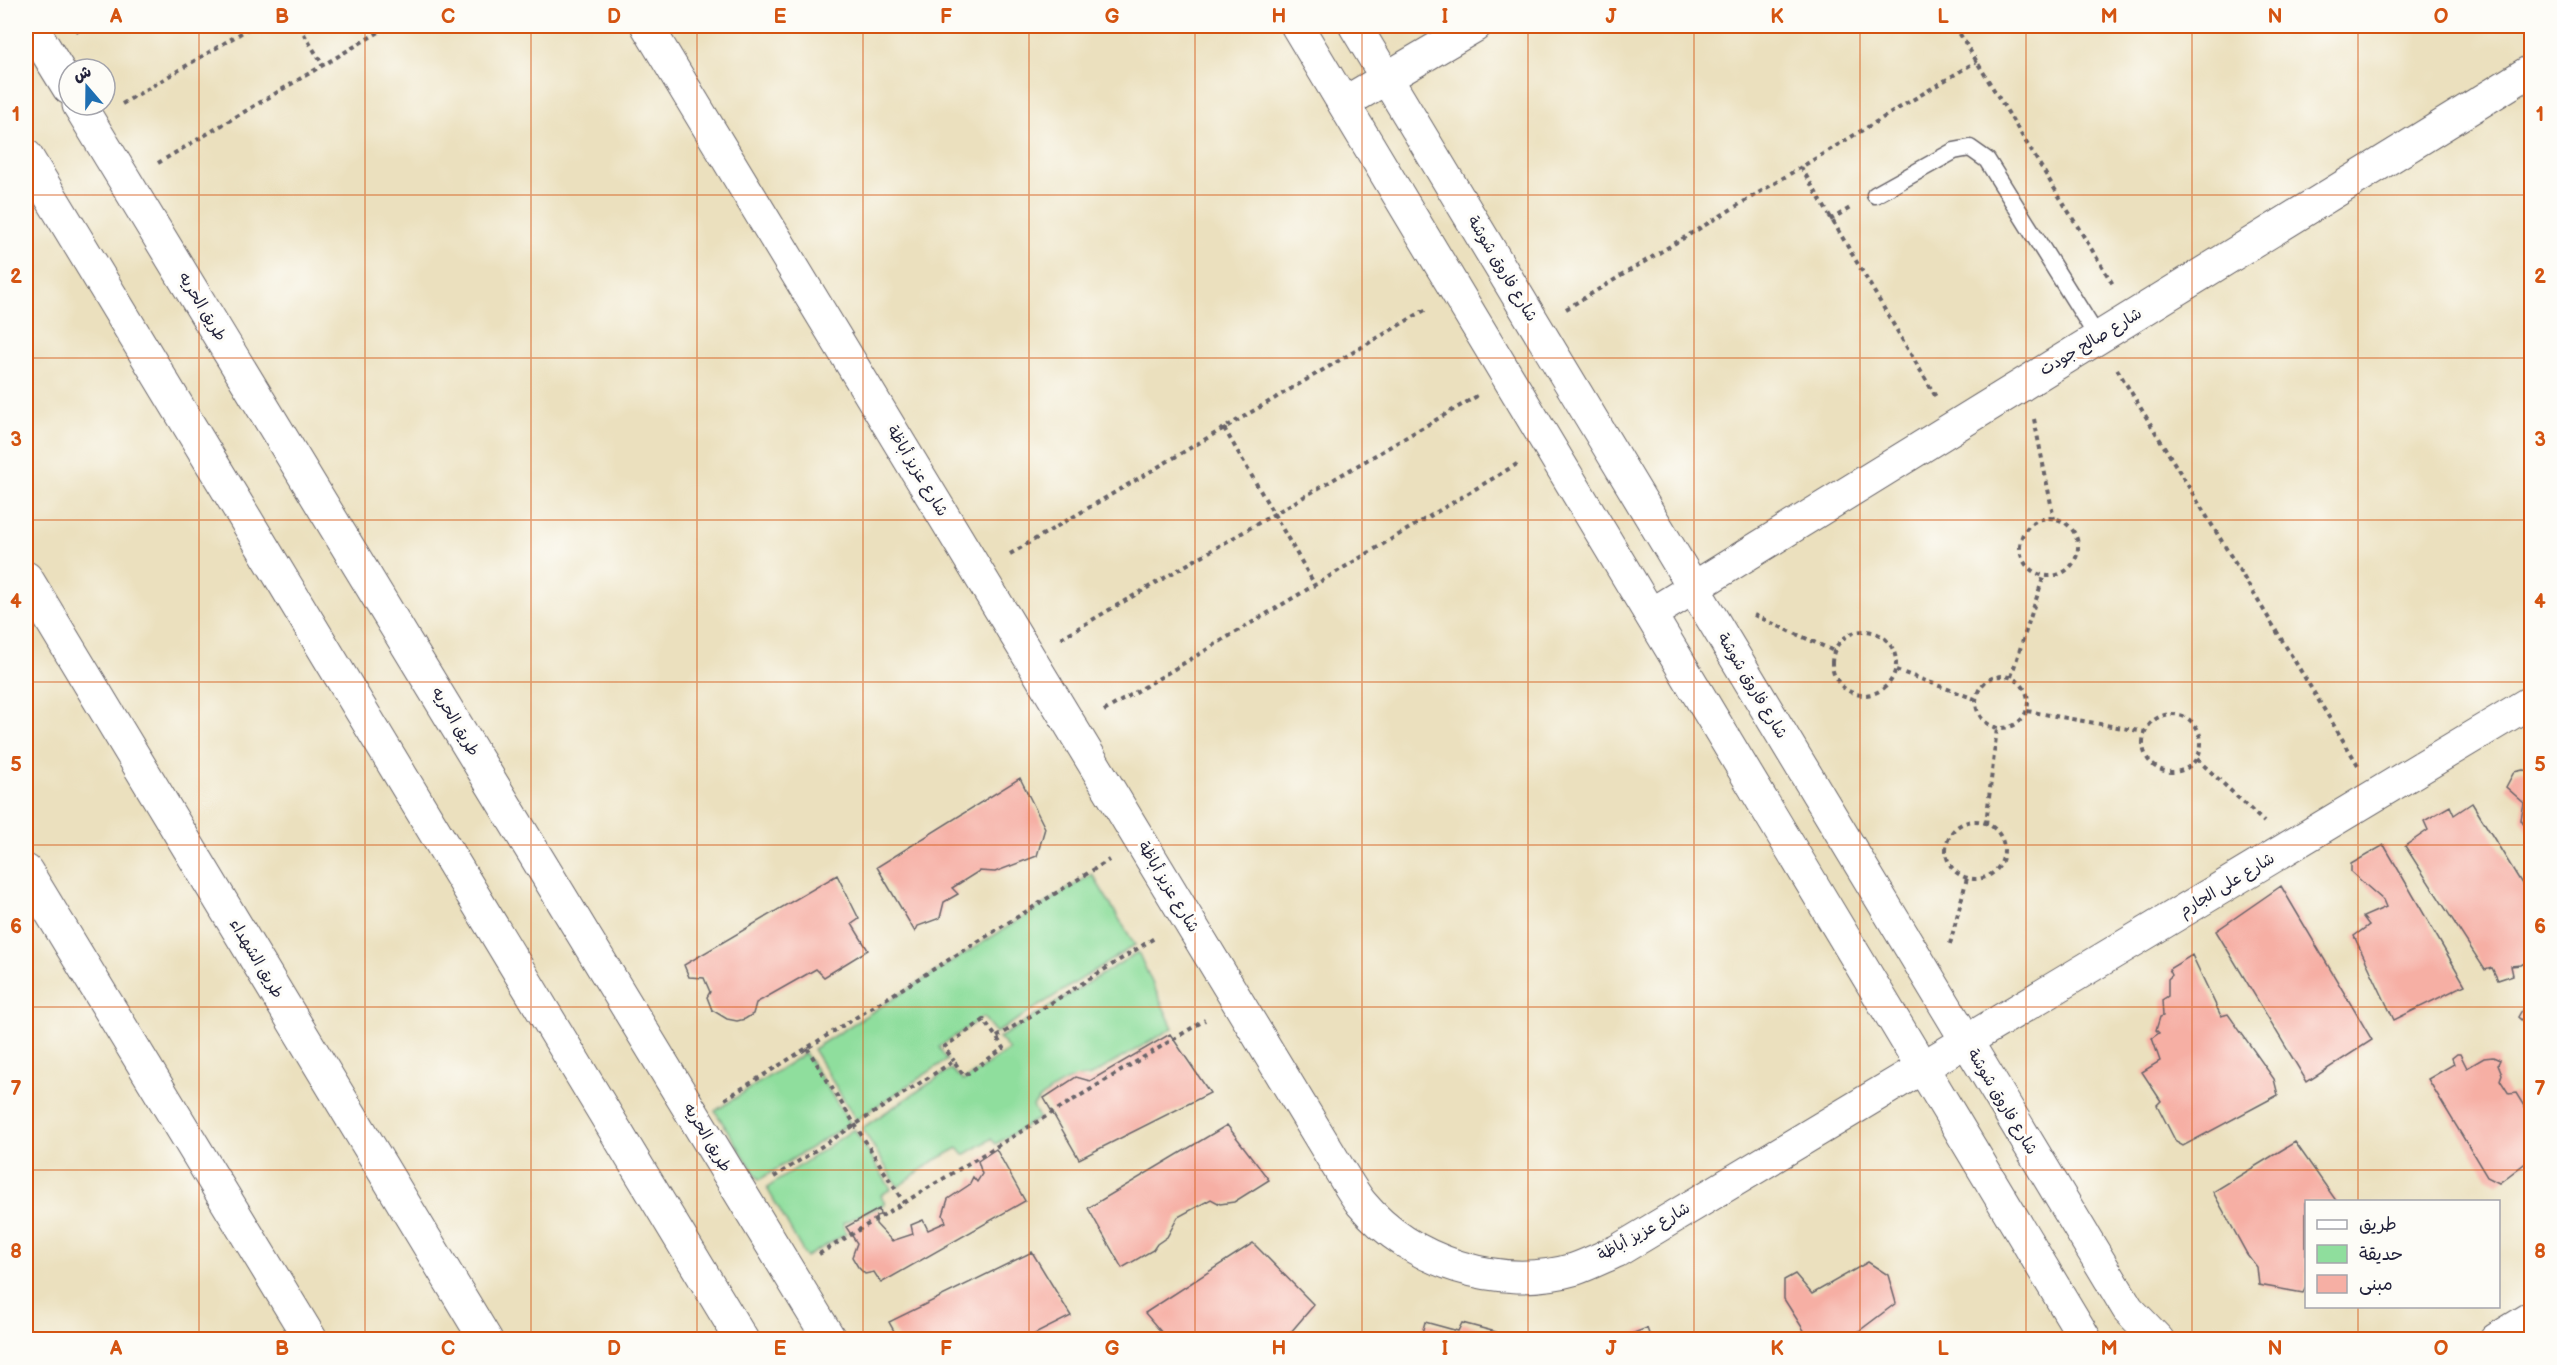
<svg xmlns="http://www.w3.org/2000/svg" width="2557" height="1365" font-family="'Balsamiq Sans','Playpen Sans Arabic',sans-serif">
  <rect width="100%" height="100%" fill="#fdfcf7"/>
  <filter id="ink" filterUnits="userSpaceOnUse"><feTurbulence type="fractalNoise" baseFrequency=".0167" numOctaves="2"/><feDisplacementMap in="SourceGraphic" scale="12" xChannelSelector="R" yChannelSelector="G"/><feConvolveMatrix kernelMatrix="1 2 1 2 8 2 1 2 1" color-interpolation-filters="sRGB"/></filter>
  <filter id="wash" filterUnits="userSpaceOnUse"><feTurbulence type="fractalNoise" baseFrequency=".008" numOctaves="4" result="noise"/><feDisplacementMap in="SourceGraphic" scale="24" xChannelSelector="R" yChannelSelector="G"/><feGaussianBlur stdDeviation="1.35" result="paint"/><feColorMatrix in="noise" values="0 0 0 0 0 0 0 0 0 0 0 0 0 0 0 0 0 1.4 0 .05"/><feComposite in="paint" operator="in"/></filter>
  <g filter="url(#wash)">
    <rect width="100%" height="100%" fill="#ebe0be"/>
    <path fill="#8fde9d" stroke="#58806c" stroke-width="1.5" d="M 1092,874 L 1135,945 L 996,1033 L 983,1017 L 939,1047 L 947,1060 L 856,1120 L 813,1049 Z
      M 1138,952 L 1173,1028 L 1089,1077 C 1070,1075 1046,1092 1033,1106 L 1039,1118 L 996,1144 L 991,1139 L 964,1155 L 958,1148 L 932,1162 L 898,1187 L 862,1128 L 951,1069 L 963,1081 L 1009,1050 L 999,1038 Z
      M 805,1053 L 850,1123 L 759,1180 L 715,1111 Z
      M 854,1129 L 891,1189 L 881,1195 L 885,1204 L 843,1223 L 846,1234 L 806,1257 L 767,1188 Z"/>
    <g id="blocks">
      <path fill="#f6afa4" d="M 2523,770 L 2532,771 L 2532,838 L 2521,820 L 2524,803 L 2506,787 L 2514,772 Z
        M 1020,778 L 1045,828 L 1037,856 L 995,872 L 979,871 L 952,888 L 958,894 L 944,902 L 940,918 L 918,926 L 915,932 L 877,867 Z
        M 2472,803 L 2532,900 L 2532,959 L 2521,965 L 2511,966 L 2513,975 L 2498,980 L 2492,968 L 2485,970 L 2405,846 L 2428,830 L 2424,821 L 2450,806 L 2454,815 Z
        M 2384,845 L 2465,985 L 2394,1020 L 2354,936 L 2369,925 L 2363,917 L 2386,907 L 2383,900 L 2351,872 L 2351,864 Z
        M 837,875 L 859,919 L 852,924 L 868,950 L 824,977 L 816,969 L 756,1003 L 753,1014 L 745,1019 L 737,1021 L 727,1019 L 712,1010 L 707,997 L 710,992 L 704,978 L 689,977 L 684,965 Z
        M 2281,886 L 2372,1040 L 2307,1082 L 2216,931 Z
        M 2192,955 L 2221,1016 L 2228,1014 L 2274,1079 L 2278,1095 L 2183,1146 L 2176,1142 L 2157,1105 L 2161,1101 L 2142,1072 L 2160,1061 L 2152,1038 L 2159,1033 L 2156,1030 L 2160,1017 L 2163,1016 L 2162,1000 L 2168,996 L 2168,979 L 2172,975 L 2169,969 Z
        M 2532,999 L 2532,1030 L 2518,1017 L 2526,1003 Z
        M 1170,1034 L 1210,1093 L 1079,1159 L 1044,1098 L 1076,1077 L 1090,1081 Z
        M 2457,1054 L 2460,1054 L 2467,1068 L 2484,1058 L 2493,1057 L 2500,1060 L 2498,1064 L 2502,1074 L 2500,1080 L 2509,1094 L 2516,1093 L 2532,1119 L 2532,1158 L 2499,1183 L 2487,1177 L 2428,1079 L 2454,1064 L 2452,1058 Z
        M 1227,1125 L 1269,1180 L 1234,1202 L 1220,1204 L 1211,1199 L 1178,1217 L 1167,1237 L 1157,1244 L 1153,1250 L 1122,1268 L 1088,1208 Z
        M 2295,1142 L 2337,1202 L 2306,1202 L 2306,1287 L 2303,1293 L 2259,1285 L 2257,1267 L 2247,1254 L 2213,1192 Z
        M 996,1149 L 1025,1201 L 881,1283 L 874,1272 L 865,1274 L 858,1267 L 852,1257 L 857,1243 L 846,1227 L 879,1209 L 880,1215 L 876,1216 L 876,1224 L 892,1241 L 913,1234 L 911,1225 L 923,1220 L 928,1230 L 946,1222 L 943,1215 L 948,1199 L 969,1185 L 973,1177 L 977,1182 L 982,1174 L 978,1161 Z
        M 1253,1243 L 1314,1305 L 1284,1340 L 1168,1340 L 1145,1313 Z
        M 1032,1252 L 1071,1316 L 1023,1340 L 899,1340 L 889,1322 Z
        M 1868,1262 L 1888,1275 L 1896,1303 L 1847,1340 L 1810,1340 L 1784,1299 L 1784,1280 L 1795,1274 L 1812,1294 Z
        M 1425,1322 L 1458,1331 L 1462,1323 L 1496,1332 L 1507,1340 L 1420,1340 Z
        M 1647,1328 L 1651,1340 L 1618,1340 L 1618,1339 Z"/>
    </g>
  </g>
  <g filter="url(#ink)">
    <use href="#blocks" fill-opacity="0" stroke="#686469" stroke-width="1.5"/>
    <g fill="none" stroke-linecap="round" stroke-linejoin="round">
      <defs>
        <path id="lane" d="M 1875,195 L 1954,151 L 1970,148 L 1987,160 L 2098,338"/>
        <path id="street" d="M 647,26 L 1336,1164 C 1344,1177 1352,1191 1361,1203 C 1411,1263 1500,1291 1575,1269 C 1589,1264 1603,1257 1617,1251 L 2532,701
          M 1297,26 L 2086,1340
          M 1355,26 L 2128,1309 L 2158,1340
          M 1344,103 L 1475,26
          M 1651,614 L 2532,70"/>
        <path id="secondary" d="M 31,26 L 69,88
          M 79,105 L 830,1340
          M 26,156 L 742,1340
          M 26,578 L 486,1340
          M 26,871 L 311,1340
          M 2496,1340 L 2532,1318"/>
      </defs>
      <use href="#lane" stroke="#686469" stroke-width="19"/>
      <use href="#street" stroke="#686469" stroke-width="34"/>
      <use href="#secondary" stroke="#686469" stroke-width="35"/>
      <path stroke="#686469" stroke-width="4" stroke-dasharray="4.5 4.5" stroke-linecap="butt" d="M 299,26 L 323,65
        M 1955,26 L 2114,286
        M 76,31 L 86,26
        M 122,104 L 253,26
        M 158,163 L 389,26
        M 1801,167 L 1936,397
        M 1830,220 L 1850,208
        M 1566,309 L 1977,61
        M 2117,369 L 2358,765
        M 2034,419 L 2054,519
        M 1224,428 L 1315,585
        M2020 547a29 29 0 1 1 58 0a29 29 0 1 1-58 0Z
        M 1010,554 L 1425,310
        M 1754,615 L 1834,651
        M1832 663a32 32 0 1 1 64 0a32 32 0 1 1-64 0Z
        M 1061,638 L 1477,396
        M 1896,670 L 1975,699
        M1976 702a26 26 0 1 1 52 0a26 26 0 1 1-52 0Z
        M 2011,677 L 2044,575
        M 1104,711 L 1517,464
        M 2027,711 L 2145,732
        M2143 743a29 29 0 1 1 58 0a29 29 0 1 1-58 0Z
        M 2197,759 L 2264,822
        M1946 850a29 29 0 1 1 58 0a29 29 0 1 1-58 0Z
        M 1986,824 L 1997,728
        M 1950,944 L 1967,878
        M 997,1037 L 1156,937
        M 807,1048 L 904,1203
        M 725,1099 L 1109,860
        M 774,1177 L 954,1061 L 964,1076 L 1004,1048 L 984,1020 L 944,1047 L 954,1061
        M 819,1254 L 1205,1020"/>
      <use href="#lane" stroke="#fff" stroke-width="16"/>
      <use href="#street" stroke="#fff" stroke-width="32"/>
      <use href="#secondary" stroke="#fff" stroke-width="33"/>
    </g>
  </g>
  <path fill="none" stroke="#d45411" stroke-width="1.5" stroke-opacity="0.55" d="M 199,26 L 199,1340M 365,26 L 365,1340M 531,26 L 531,1340M 697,26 L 697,1340M 863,26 L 863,1340M 1029,26 L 1029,1340M 1195,26 L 1195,1340M 1362,26 L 1362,1340M 1528,26 L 1528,1340M 1694,26 L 1694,1340M 1860,26 L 1860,1340M 2026,26 L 2026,1340M 2192,26 L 2192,1340M 2358,26 L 2358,1202M 26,195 L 2532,195M 26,358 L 2532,358M 26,520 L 2532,520M 26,682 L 2532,682M 26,845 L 2532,845M 26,1007 L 2532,1007M 26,1170 L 2532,1170M 2358,1306 L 2358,1340"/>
  <g text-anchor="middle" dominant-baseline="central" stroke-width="6" stroke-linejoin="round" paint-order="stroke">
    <g font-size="16" fill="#22223b" stroke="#fdfcf7">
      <text transform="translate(1502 269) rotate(59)">شارع فاروق شوشة</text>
      <text transform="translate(202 307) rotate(59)">طريق الحريه</text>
      <text transform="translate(2091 342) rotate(-31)">شارع صالح جودت</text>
      <text transform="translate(917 471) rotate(59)">شارع عزيز أباظة</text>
      <text transform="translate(1752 686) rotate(59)">شارع فاروق شوشة</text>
      <text transform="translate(455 722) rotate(59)">طريق الحريه</text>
      <text transform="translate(2227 885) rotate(-31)">شارع على الجارم</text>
      <text transform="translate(1168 887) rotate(59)">شارع عزيز أباظة</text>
      <text transform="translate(256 959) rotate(59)">طريق الشهداء</text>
      <text transform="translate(2002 1102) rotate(59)">شارع فاروق شوشة</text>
      <text transform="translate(707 1138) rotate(59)">طريق الحريه</text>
      <text transform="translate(1644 1232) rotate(-29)">شارع عزيز أباظة</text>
    </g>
  </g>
  <rect width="2557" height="1365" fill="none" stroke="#fdfcf7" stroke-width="66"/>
  <rect x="2305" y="1200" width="195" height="108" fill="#fdfcf7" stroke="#a5a5ac" stroke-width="1.5"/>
  <rect x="2317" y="1220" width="30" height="9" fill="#ffffff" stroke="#a5a5ac" stroke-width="1.5"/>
  <text x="2359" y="1230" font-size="18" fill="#22223b">طريق</text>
  <rect x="2317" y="1245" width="30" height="18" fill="#8fde9d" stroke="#a5a5ac" stroke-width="1.5"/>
  <text x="2359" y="1260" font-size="18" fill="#22223b">حديقة</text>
  <rect x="2317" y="1275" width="30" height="18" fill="#f6afa4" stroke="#a5a5ac" stroke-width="1.5"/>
  <text x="2359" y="1290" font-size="18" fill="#22223b">مبنى</text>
  <g transform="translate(87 87) rotate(340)"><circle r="28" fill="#fdfcf7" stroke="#a5a5ac" stroke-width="1.5"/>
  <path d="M0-4.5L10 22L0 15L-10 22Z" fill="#1f6fb2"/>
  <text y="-9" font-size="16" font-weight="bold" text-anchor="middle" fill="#22223b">ش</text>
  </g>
  <rect x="33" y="33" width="2491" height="1299" fill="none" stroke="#d45411" stroke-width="2"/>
  <g font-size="20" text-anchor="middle" font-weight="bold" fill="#d45411">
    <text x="116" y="23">A</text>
    <text x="282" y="23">B</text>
    <text x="448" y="23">C</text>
    <text x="614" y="23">D</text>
    <text x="780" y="23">E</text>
    <text x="946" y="23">F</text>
    <text x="1112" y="23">G</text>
    <text x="1279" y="23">H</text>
    <text x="1445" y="23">I</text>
    <text x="1611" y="23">J</text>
    <text x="1777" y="23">K</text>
    <text x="1943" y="23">L</text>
    <text x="2109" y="23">M</text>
    <text x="2275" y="23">N</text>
    <text x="2441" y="23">O</text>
    <text x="16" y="121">1</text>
    <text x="2540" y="121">1</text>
    <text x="16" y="283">2</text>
    <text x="2540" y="283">2</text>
    <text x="16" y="446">3</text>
    <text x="2540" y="446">3</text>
    <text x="16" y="608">4</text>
    <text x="2540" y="608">4</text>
    <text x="16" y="771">5</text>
    <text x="2540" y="771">5</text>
    <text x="16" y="933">6</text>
    <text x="2540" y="933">6</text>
    <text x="16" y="1095">7</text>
    <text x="2540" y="1095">7</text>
    <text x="16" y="1258">8</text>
    <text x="2540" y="1258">8</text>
    <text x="116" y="1355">A</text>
    <text x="282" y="1355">B</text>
    <text x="448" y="1355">C</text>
    <text x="614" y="1355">D</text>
    <text x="780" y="1355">E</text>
    <text x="946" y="1355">F</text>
    <text x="1112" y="1355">G</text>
    <text x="1279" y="1355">H</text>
    <text x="1445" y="1355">I</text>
    <text x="1611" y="1355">J</text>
    <text x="1777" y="1355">K</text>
    <text x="1943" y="1355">L</text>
    <text x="2109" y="1355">M</text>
    <text x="2275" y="1355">N</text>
    <text x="2441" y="1355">O</text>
  </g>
</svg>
